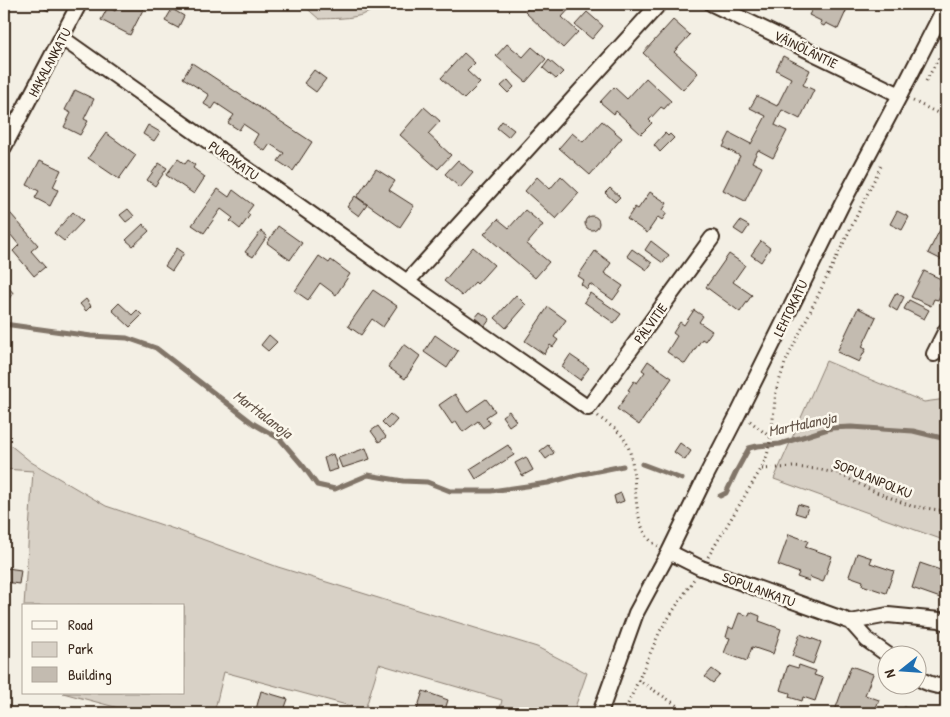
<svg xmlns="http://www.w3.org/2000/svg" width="950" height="717" font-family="'Patrick Hand',sans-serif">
  <rect width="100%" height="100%" fill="#f3efe4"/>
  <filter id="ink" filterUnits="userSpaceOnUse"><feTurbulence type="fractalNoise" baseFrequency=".02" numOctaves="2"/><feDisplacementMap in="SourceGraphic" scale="10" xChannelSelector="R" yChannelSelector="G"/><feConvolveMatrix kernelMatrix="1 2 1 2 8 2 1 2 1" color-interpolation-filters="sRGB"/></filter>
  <g filter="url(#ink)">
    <path fill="#d8d1c6" stroke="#8a7e72" d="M 302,4 L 379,4 C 367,20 338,18 319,19 Z
      M 826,361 L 924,402 L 946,399 L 946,541 L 774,479 Z
      M 4,440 L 31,462 L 106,506 L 180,531 L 278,567 L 537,647 L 587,673 L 573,713 L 499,713 L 502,700 L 379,664 L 365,710 L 224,672 L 214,713 L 137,713 L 63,693 L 184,693 L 184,606 L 24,606 L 33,471 L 4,469 Z"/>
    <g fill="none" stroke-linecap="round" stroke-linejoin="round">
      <path stroke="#817468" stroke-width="5" d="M 4,324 L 91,336 L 127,338 L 156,348 L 254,424 L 280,439 L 304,467 L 317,485 L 335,489 L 368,475 L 403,481 L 427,482 L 450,491 L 491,491 L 548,483 L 577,475 L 623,466
        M 642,464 L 682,479
        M 720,496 L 726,493 L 737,470 L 749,448 L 757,446 L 780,444 L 831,428 L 851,427 L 913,431 L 946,439"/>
    </g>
    <path fill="#c3bbb0" stroke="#3b2a1e" d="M 34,4 L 53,4 L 49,11 Z
      M 119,4 L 146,4 L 130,35 L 101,20 L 108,7 L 115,11 Z
      M 532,4 L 545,4 L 547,6 L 549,4 L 567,4 L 571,7 L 562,17 L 578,32 L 563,48 L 525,12 Z
      M 815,4 L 836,4 L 847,9 L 838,29 L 826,23 L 824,26 L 820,24 L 821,21 L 809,15 Z
      M 172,9 L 184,16 L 178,28 L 165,21 Z
      M 587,12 L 603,26 L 592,39 L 575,25 Z
      M 673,20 L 690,35 L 674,52 L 698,73 L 683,90 L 643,53 Z
      M 507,44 L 523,57 L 532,47 L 546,59 L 526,82 L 496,56 Z
      M 464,53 L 475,63 L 467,71 L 480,83 L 464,99 L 441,78 Z
      M 783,56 L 810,70 L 803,85 L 814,90 L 800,119 L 782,110 L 775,125 L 787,131 L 773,158 L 758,150 L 752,162 L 762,167 L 745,201 L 723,190 L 740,156 L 723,147 L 730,133 L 751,144 L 766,116 L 750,108 L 757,96 L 777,106 L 791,78 L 776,70 Z
      M 549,60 L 563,72 L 556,79 L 543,68 Z
      M 192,63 L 312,142 L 293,171 L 278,161 L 284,153 L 270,144 L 265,151 L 253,143 L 258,134 L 243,124 L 239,130 L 228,123 L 234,115 L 216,103 L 212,109 L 204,104 L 209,95 L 183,78 Z
      M 314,70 L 326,79 L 316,92 L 304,83 Z
      M 646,78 L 671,101 L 664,109 L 661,107 L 649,120 L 652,123 L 641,134 L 616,111 L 614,114 L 600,102 L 614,87 L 627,99 Z
      M 508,80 L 514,87 L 508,93 L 501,86 Z
      M 75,90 L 94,99 L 84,119 L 88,121 L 80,135 L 64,127 L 71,113 L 65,110 Z
      M 424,107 L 440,121 L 428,134 L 451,155 L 438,169 L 400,135 Z
      M 502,121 L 514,130 L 508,137 L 497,128 Z
      M 602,121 L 622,138 L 590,175 L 559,148 L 572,133 L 583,142 Z
      M 148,125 L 160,132 L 154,141 L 143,134 Z
      M 106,133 L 136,155 L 119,179 L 88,158 Z
      M 665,133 L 668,136 L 670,134 L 674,138 L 660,152 L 654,145 Z
      M 178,159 L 185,164 L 188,160 L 195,165 L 193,168 L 205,177 L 194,194 L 166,175 Z
      M 40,160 L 61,170 L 53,187 L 58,190 L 50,206 L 35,198 L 39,191 L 27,185 Z
      M 458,160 L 473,173 L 460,188 L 445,174 Z
      M 159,163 L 167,168 L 155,186 L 147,180 Z
      M 376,169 L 395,181 L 389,190 L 414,206 L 400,227 L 357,197 Z
      M 561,176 L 579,193 L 556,219 L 525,191 L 537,177 L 550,189 Z
      M 610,188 L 620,197 L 615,202 L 605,193 Z
      M 218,189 L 229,197 L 233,190 L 253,205 L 247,213 L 250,215 L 240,229 L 230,221 L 233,218 L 221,209 L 204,233 L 192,225 Z
      M 650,192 L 667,203 L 663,210 L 667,213 L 662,220 L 658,217 L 647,233 L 627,219 L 635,207 L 638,209 Z
      M 355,196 L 367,205 L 359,216 L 347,207 Z
      M 4,206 L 38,245 L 31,251 L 45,267 L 34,276 L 13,251 L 19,245 L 6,229 L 4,231 Z
      M 128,209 L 134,216 L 126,222 L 120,215 Z
      M 525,210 L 543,225 L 527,244 L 549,262 L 535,278 L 484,234 L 498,219 L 509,228 Z
      M 897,211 L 909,217 L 902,230 L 890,224 Z
      M 73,212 L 83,221 L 64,241 L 54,233 Z
      M585 223a7 7 0 1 1 14 0a7 7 0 1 1-14 0Z
      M 946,218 L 946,262 L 928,253 Z
      M 740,221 L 749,226 L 743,235 L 734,229 Z
      M 143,224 L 149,231 L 133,246 L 126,240 Z
      M 278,226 L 302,243 L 290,260 L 267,243 Z
      M 261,231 L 267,236 L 253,257 L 245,252 Z
      M 651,241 L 669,255 L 663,263 L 645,250 Z
      M 761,241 L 770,248 L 761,262 L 751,255 Z
      M 473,247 L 494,265 L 477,284 L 475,282 L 462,296 L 444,281 Z
      M 177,248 L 184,253 L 172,271 L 165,266 Z
      M 632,249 L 652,263 L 647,270 L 627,256 Z
      M 595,251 L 611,263 L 604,273 L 623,286 L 613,300 L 590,284 L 587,289 L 581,284 L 584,280 L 578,276 Z
      M 729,254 L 745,265 L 733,282 L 752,295 L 740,312 L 706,287 Z
      M 319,256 L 329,263 L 331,260 L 350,274 L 336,295 L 320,283 L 308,300 L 295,291 Z
      M 924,271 L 943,280 L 939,289 L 942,291 L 938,300 L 934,299 L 931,306 L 911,297 Z
      M 4,282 L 14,294 L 4,302 Z
      M 373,290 L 397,306 L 383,327 L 372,319 L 361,335 L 348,326 Z
      M 590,293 L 621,314 L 614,323 L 584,302 Z
      M 896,293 L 904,297 L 897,311 L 889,306 Z
      M 516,295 L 526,305 L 506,328 L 495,318 Z
      M 86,299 L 91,306 L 86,311 L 80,304 Z
      M 909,300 L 929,310 L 924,319 L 904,309 Z
      M 119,303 L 132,315 L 137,310 L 142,315 L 130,327 L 112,310 Z
      M 548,307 L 566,320 L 554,337 L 558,340 L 553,347 L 550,345 L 544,354 L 525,341 Z
      M 858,308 L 876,317 L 862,347 L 866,349 L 859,362 L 837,352 Z
      M 694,310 L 703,316 L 699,322 L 712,331 L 705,341 L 702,339 L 685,364 L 667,352 L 677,336 L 673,333 L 680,322 L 684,325 Z
      M 480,312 L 490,319 L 485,326 L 475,318 Z
      M 269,335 L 277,342 L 268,351 L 261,345 Z
      M 435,335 L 458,351 L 447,368 L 424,352 Z
      M 404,344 L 420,356 L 405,379 L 388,367 Z
      M 570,355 L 589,368 L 580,380 L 562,367 Z
      M 648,361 L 672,378 L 639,425 L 617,409 L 630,391 L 628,390 L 634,381 L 637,383 L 645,372 L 642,370 Z
      M 455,394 L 467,412 L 486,399 L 495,411 L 486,417 L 490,423 L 483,428 L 478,421 L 463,432 L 456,421 L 452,424 L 439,405 Z
      M 509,411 L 516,421 L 509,426 L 502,416 Z
      M 390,414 L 397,420 L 389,429 L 382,422 Z
      M 378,426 L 386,437 L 379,442 L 371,431 Z
      M 680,443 L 691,451 L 685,460 L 674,452 Z
      M 508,445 L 514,455 L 476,479 L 470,469 Z
      M 548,445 L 554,453 L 546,459 L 540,451 Z
      M 366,448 L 370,459 L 342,468 L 338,458 Z
      M 333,454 L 338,469 L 328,472 L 324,458 Z
      M 526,457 L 533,470 L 522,476 L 515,463 Z
      M 621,493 L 624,501 L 616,504 L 614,496 Z
      M 798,504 L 808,507 L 805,516 L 795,513 Z
      M 789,534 L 808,541 L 805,547 L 832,556 L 823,582 L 810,577 L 809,581 L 797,577 L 799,573 L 778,565 Z
      M 857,553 L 872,558 L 870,563 L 894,571 L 886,593 L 862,585 L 863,581 L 849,576 Z
      M 920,563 L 946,572 L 946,600 L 912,588 Z
      M 7,568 L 21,570 L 19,584 L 5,582 Z
      M 750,612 L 760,616 L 759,621 L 781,629 L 773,654 L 752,647 L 747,661 L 724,653 L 730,638 L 726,637 L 729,627 L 733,629 L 739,613 L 749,616 Z
      M 800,634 L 821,642 L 813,664 L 792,656 Z
      M 788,665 L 798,668 L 799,665 L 816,671 L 814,675 L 823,678 L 815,701 L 803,697 L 802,701 L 789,697 L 790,693 L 780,690 Z
      M 851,666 L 873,674 L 865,695 L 879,700 L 874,713 L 834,713 Z
      M 712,669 L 720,675 L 713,683 L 705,677 Z
      M 261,691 L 288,699 L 283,713 L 255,713 Z
      M 423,691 L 448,700 L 444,713 L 416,713 Z
      M 904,707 L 921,713 L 902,713 Z"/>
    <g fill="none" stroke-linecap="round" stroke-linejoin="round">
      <defs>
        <path id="minor" d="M 712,4 L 900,95
          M 62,38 L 407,282 L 588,408 L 712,238
          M 4,147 L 79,4
          M 407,282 L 659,4
          M 934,354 L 946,330
          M 669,552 L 701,568 L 851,622 L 888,615 L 940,620 L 946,623
          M 851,622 L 867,640 L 888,655
          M 918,678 C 926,683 936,687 946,686
          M 600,713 L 636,613 L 669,552 L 703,482 L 738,414 L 842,204 L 900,95 L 946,5"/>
      </defs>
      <use href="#minor" stroke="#3b2a1e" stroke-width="18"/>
      <path stroke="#3b2a1e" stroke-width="3" stroke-dasharray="1 4" stroke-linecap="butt" d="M 926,81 L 946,45
        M 913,101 L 946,117
        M 598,416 C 607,424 621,431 626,442 C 641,470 627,530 658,546
        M 750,421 L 770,437
        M 762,469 L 793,467 L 817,469 L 839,474 L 871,490 L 911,506 L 946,511
        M 708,557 L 761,469 L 767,456 L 771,437 L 776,391 L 785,363 L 882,164
        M 638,680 L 689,713
        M 624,713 L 660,631 L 694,579"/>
      <use href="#minor" stroke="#fbf7ec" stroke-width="14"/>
    </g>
  </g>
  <g text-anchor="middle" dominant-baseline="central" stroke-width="5" stroke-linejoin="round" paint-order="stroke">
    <g font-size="14" fill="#3b2a1e" stroke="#fbf7ec">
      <text transform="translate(806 49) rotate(26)">VÄINÖLÄNTIE</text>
      <text transform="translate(49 62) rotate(-62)">HAKALANKATU</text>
      <text transform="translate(234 160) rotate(35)">PUROKATU</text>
      <text transform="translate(790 308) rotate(-64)">LEHTOKATU</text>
      <text transform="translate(650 323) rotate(-54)">PÄLVITIE</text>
      <text transform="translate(873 478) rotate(22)">SOPULANPOLKU</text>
      <text transform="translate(759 589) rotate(20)">SOPULANKATU</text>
    </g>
    <g font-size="15" font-style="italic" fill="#645549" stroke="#fbf7ec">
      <text transform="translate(263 414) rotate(37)">Marttalanoja</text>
      <text transform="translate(802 424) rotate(-12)">Marttalanoja</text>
    </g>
  </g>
  <rect width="950" height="717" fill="none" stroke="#fbf7ec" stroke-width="20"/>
  <rect x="10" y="10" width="930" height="697" fill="none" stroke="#3b2a1e" stroke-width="2" filter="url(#ink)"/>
  <rect x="22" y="604" width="162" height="90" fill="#fbf7ec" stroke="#aea59a"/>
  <rect x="32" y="621" width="25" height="8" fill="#fbf7ec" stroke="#aea59a"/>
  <text x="68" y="630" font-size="15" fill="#3b2a1e">Road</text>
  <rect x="32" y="642" width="25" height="15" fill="#d8d1c6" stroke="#aea59a"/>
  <text x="68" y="654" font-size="15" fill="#3b2a1e">Park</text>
  <rect x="32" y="667" width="25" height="15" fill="#c3bbb0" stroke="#aea59a"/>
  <text x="68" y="680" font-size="15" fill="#3b2a1e">Building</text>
  <g transform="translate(902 670) rotate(253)"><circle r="24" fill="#fbf7ec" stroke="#aea59a"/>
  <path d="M0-4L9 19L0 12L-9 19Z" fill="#1f6fb2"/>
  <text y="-8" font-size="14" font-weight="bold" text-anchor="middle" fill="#3b2a1e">N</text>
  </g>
</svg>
